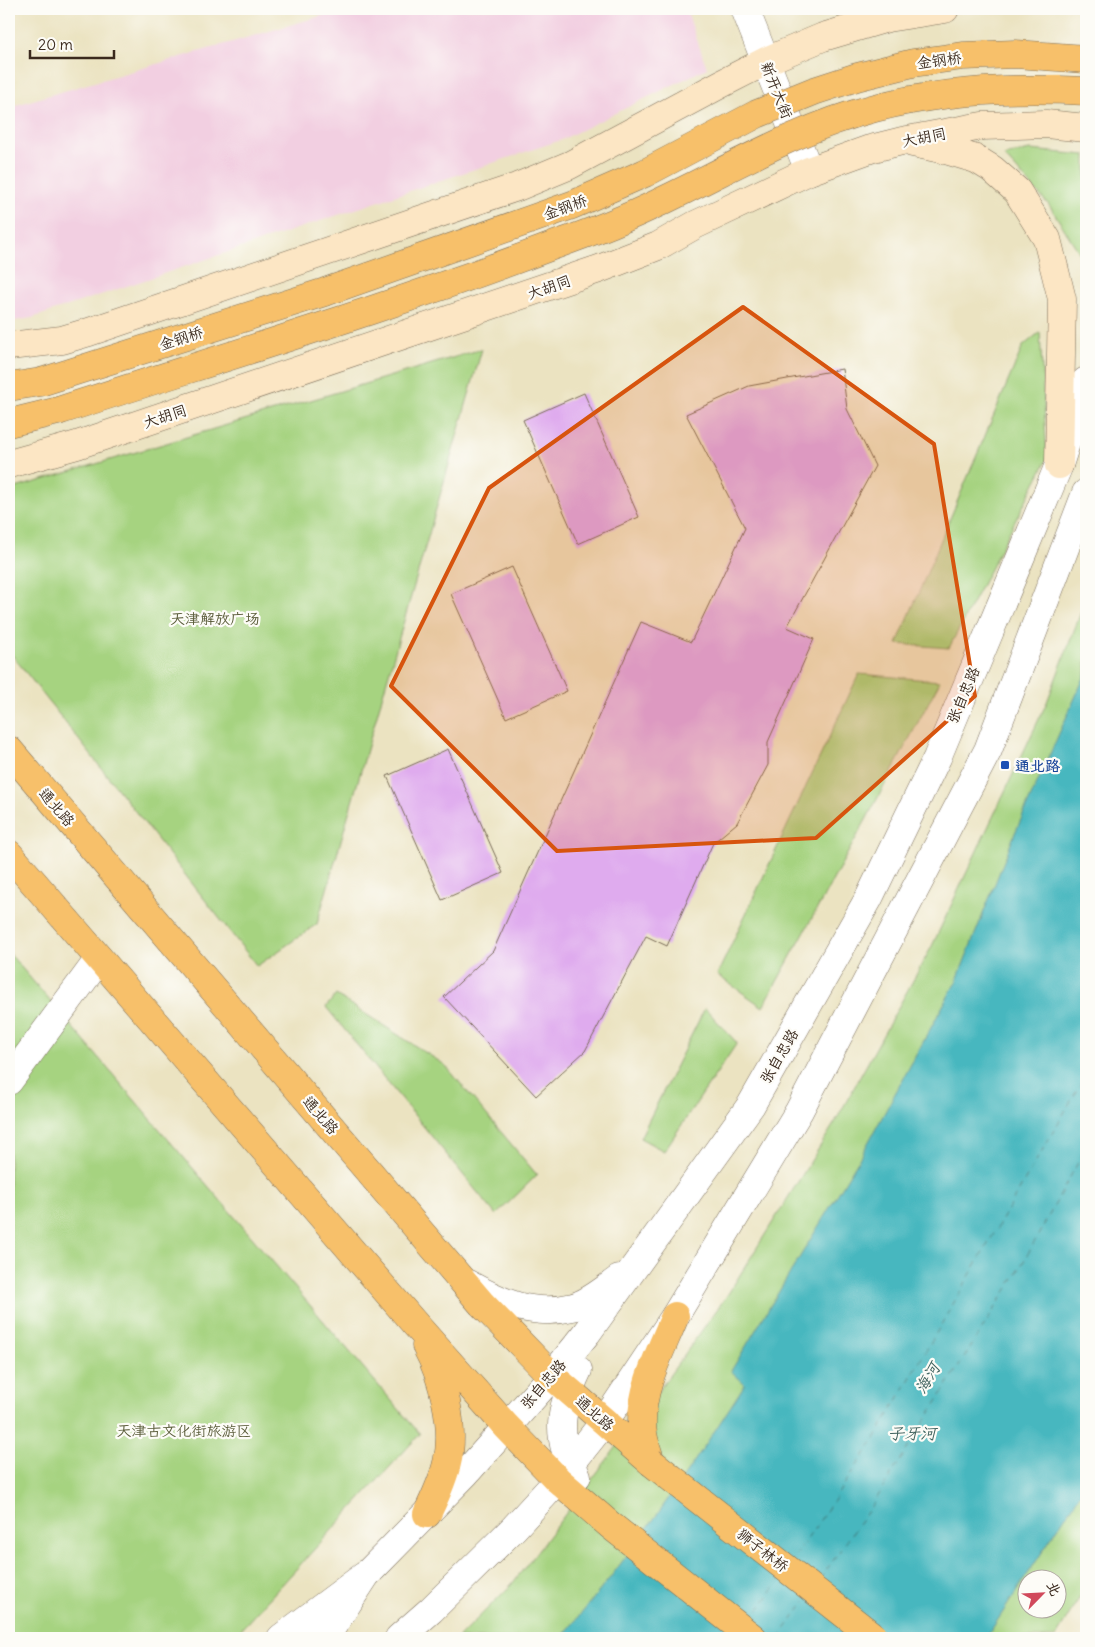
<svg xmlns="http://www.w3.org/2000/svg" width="1095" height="1647" viewBox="0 0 1095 1647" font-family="Delius,'LXGW WenKai TC',sans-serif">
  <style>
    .built { fill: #f2cfe1 }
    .green { fill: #a6d380; stroke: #707e4f; fill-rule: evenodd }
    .water { fill: #47b7bf; stroke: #41706e }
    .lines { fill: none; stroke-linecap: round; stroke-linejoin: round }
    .ferry { stroke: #40625e; stroke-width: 1; stroke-dasharray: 6 5; stroke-linecap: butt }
    .building { fill: #dfabee }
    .minor-casing { stroke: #796b57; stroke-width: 29 }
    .tertiary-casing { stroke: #796b57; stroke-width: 29 }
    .secondary-casing { stroke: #796b57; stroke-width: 29 }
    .primary-casing { stroke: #796b57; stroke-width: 29 }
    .minor { stroke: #fff; stroke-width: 28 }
    .tertiary { stroke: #fff; stroke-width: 28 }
    .secondary { stroke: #fce6c4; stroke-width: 28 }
    .primary { stroke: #f7c06b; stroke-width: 28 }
    .primary-bridge-casing { stroke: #796b57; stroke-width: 29; stroke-linecap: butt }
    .primary-bridge { stroke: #f7c06b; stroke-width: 28 }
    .marked { fill: #d7540e; fill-opacity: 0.2; stroke: #d7540e; stroke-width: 4; stroke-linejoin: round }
    .transit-dot { fill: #1a4fb4; stroke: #fdfcf7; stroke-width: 2 }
    .labels { text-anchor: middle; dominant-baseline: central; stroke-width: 4.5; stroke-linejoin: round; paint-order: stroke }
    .street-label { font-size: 15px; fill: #3b2a1e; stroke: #fdfcf7 }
    .park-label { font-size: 15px; fill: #5b5d3b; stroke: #fdfcf7 }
    .transit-label { font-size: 15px; font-weight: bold; fill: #164399; stroke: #fdfcf7; text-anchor: start }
    .water-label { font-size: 16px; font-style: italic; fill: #40625e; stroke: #fdfcf7 }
  </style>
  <rect width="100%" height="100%" fill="#fdfcf7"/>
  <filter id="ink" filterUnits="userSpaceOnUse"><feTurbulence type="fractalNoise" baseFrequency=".02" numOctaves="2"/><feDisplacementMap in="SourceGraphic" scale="10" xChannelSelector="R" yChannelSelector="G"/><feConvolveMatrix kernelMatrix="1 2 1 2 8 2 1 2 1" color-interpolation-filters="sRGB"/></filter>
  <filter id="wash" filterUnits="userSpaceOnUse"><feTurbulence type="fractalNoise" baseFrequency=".0096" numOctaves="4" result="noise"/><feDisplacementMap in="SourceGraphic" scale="20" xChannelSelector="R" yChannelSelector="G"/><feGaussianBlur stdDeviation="1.12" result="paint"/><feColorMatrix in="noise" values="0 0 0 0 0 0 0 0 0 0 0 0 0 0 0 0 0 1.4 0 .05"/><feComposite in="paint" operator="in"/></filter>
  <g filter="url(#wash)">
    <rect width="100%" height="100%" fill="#ebe3c1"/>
    <path class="built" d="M345 9H686L707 68 561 140 32 318 9 322V107Z"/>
    <path class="green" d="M1030 150 1086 155V263L1049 205 1004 156Z
      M1040 332 1047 460 949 648 897 644 1023 346Z
      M482 349 317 924 257 966 9 651V490Z
      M1086 599V1587L1055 1638H458L512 1584 641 1415 728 1294 834 1124 932 946 1047 702ZM1028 1580H1058V1610H1028Z
      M859 674 940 681 867 818 763 1007 717 975Z
      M9 953 420 1434 233 1638H9Z
      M336 995 445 1065 537 1175 496 1215 326 1007Z
      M705 1008 737 1043 664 1151 640 1138Z"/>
    <path class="water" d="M1086 673V1485L986 1638H561C629 1558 689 1472 745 1384L731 1371 862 1154 957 980 1015 833Z"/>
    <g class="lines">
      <path class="ferry" d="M795 1557 873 1442 1086 1075
        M820 1579 873 1504 1019 1270 1086 1148
        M752 1619 780 1579
        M779 1638 805 1601"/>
    </g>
    <g id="blocks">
      <path class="building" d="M842 369 847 409 875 466 787 627 814 639 768 742V765L737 823 713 843 667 946 646 936 585 1051 536 1096 444 997 493 951 641 622 691 642 745 528 686 414 749 386Z
        M584 393 639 517 578 544 523 420Z
        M512 567 567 691 506 718 451 594Z
        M448 749 503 873 442 900 387 776Z"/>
    </g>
  </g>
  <g filter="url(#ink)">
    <use href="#blocks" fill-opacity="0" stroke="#796b57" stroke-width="1"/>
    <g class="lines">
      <defs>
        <path id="minor" d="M745 9 809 171
          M9 1081 99 959
          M281 1638 364 1576"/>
        <path id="tertiary" d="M466 1283C500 1302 532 1317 573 1307 589 1303 605 1289 619 1279
          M577 1476C554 1438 560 1408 578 1370
          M323 1638 330 1630 366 1575 465 1474 552 1376 587 1333 751 1105 869 898 937 758 1059 465 1086 381
          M399 1638 431 1610 514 1528 558 1480 605 1421 675 1316 799 1111 988 750 1086 493"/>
        <path id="secondary" d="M913 143 946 150 976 159 992 169 1017 191 1047 239 1062 299 1059 465
          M9 346 62 340 89 332 517 187 570 165 721 84 766 61 823 37 887 18 945 9
          M9 464 77 445 599 269 658 246 695 225 809 171 870 149 902 141 982 126 1046 124 1086 128"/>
        <path id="primary" d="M9 387 41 382
          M9 423 58 411
          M9 750 482 1304 552 1376 651 1462
          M9 854 415 1324 506 1426 558 1480 610 1525 753 1638
          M426 1346C443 1377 456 1428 447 1463 443 1481 435 1497 427 1514
          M651 1462C647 1450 642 1437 642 1424 641 1386 661 1351 675 1316"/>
      </defs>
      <use href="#minor" class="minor-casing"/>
      <use href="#tertiary" class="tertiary-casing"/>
      <use href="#secondary" class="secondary-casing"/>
      <use href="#primary" class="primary-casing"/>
      <use href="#minor" class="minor"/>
      <use href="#tertiary" class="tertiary"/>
      <use href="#secondary" class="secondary"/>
      <use href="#primary" class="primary"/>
      <defs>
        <path id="primary-bridge" d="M41 382 325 292 572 205 645 173 757 114 814 91 857 77 913 63 963 56 1015 54 1086 59
          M58 411C224 357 392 307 555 245 589 233 623 220 656 204 728 170 797 128 875 108 944 90 1015 87 1086 91
          M651 1462 875 1638"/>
      </defs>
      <use href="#primary-bridge" class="primary-bridge-casing"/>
      <use href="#primary-bridge" class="primary-bridge"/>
    </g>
  </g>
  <path class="marked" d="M743 307 934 444 975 696 816 838 557 851 391 686 489 488Z"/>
  <rect class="transit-dot" x="1000" y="760" width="10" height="10" rx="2.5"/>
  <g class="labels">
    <g class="street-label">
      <text transform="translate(939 60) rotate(-8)">金钢桥</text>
      <text transform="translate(777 90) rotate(68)">新开大街</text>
      <text transform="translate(924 137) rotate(-11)">大胡同</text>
      <text transform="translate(565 207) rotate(-20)">金钢桥</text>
      <text transform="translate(549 287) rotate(-19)">大胡同</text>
      <text transform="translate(181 338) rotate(-18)">金钢桥</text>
      <text transform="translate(165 416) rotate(-18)">大胡同</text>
      <text transform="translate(963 695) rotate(-67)">张自忠路</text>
      <text transform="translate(57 807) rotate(49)">通北路</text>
      <text transform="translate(779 1056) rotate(-60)">张自忠路</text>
      <text transform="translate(321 1115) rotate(49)">通北路</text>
      <text transform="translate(543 1384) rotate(-49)">张自忠路</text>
      <text transform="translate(595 1413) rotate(41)">通北路</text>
      <text transform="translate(763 1550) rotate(38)">狮子林桥</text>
    </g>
    <g class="park-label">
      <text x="215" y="618">天津解放广场</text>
      <text x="184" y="1430">天津古文化街旅游区</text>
    </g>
    <g class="transit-label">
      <text x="1015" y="765">通北路</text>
    </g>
    <g class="water-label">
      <text transform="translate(927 1378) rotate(-59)">海河</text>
      <text x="912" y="1433">子牙河</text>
    </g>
  </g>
  <rect width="1095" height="1647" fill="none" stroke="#fdfcf7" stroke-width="30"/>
  <g transform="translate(1042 1594) rotate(66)"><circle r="24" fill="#fdfcf7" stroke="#afa8a0"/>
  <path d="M0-4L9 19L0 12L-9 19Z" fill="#d1495b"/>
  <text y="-8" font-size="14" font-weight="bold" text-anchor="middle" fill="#3b2a1e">北</text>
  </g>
  <path d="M30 50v8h84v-8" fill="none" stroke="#3b2a1e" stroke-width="2.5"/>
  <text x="38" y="50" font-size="15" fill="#3b2a1e" stroke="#fdfcf7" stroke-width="4" paint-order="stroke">20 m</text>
</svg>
